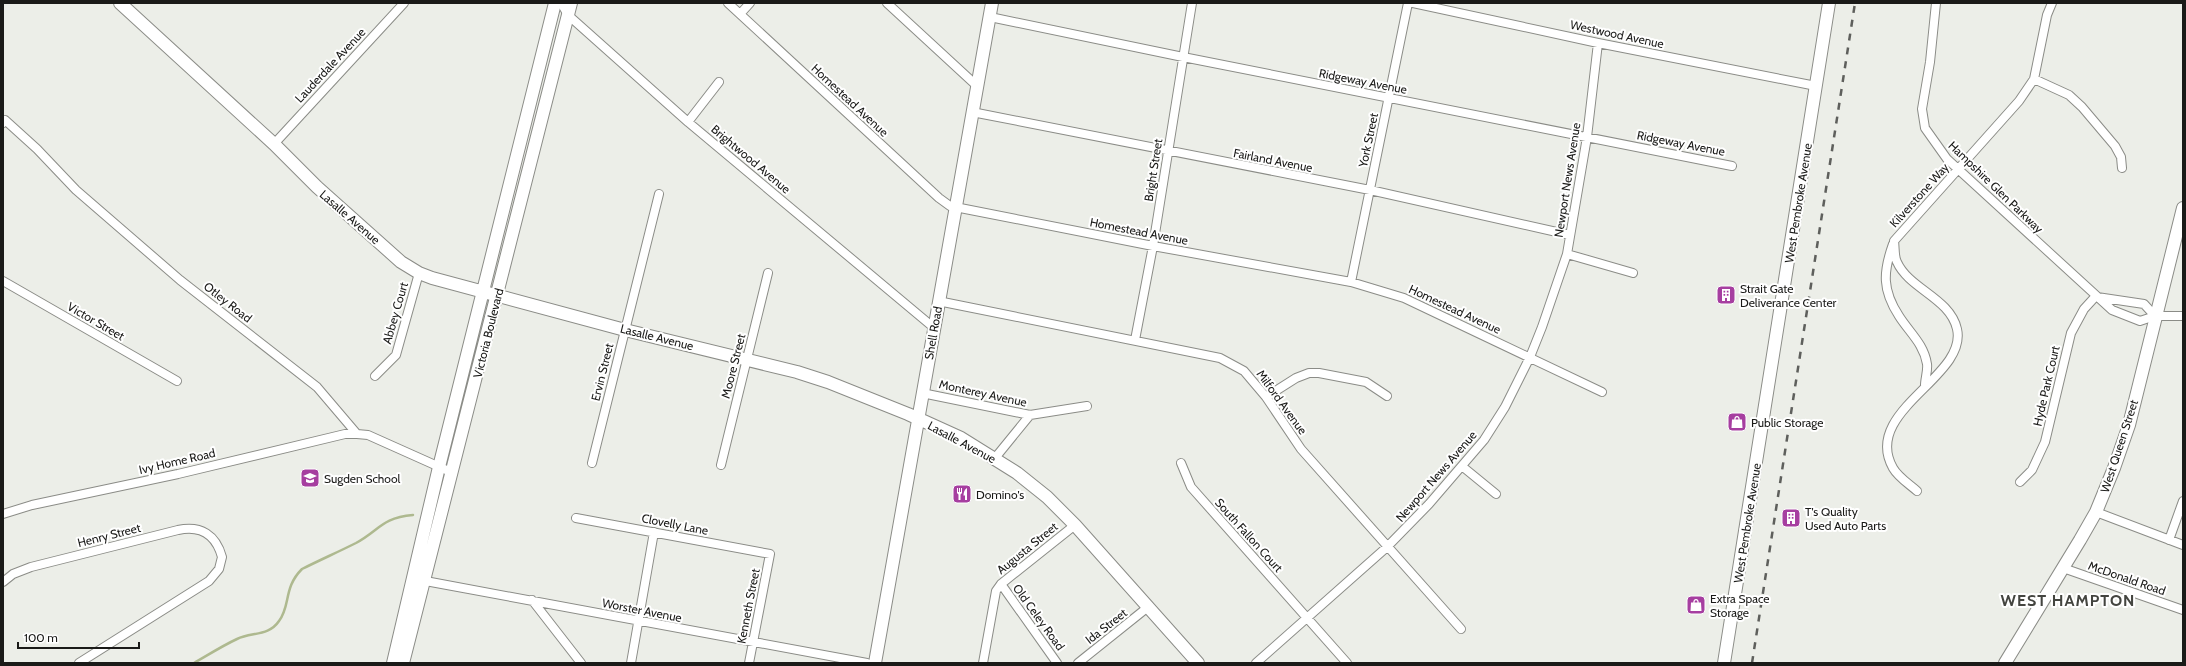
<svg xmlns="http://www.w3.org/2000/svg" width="2186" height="666" viewBox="0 0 2186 666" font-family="Cabin,sans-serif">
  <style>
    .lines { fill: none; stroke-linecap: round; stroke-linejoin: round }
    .stream { stroke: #aeb98f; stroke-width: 2.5 }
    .street-casing { stroke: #8b8c87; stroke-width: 10 }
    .secondary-casing { stroke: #8b8c87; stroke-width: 14 }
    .street { stroke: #fff; stroke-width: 8 }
    .secondary { stroke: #fff; stroke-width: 12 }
    .rail { stroke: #5e5f5c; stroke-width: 2.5; stroke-dasharray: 7 7; stroke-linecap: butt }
    .labels { text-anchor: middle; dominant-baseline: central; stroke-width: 4; stroke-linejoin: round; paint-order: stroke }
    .street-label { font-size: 12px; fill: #1a1a18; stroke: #fff }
    .poi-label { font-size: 12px; fill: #1a1a18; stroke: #fff; text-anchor: start }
    .district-label { font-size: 16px; font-weight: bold; letter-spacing: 1px; fill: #444540; stroke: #fff }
  </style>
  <rect width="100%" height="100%" fill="#eceee8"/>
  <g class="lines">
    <path class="stream" d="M194 663C208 655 222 646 237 639 252 632 269 636 279 621 291 605 283 588 302 569 320 560 338 552 356 543 380 530 381 518 413 515"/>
    <defs>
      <path id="street" d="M561 3 568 15 688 122 933 327
        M728 3 939 198 950 206 1153 246 1351 282 1404 298 1602 392
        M887 3 977 86
        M1413 3 1598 43 1816 86
        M1936 3 1930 62 1922 109 1925 128 1947 159 2112 310 2140 321 2155 316H2183
        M740 14 750 3
        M990 17 1183 57 1732 166
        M2034 79 2069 95 2082 107 2115 146 2121 157 2122 168
        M972 112 1370 190 1570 235
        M688 122 719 82
        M3 123 5 120 37 149 76 190 180 280 317 387 357 434 368 435 453 473
        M274 144 404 3
        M1893 244C1883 272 1882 290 1899 316 1909 332 1924 344 1927 364 1928 370 1925 379 1925 385
        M1567 254 1633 273
        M3 281 177 381
        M1351 282 1408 3
        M2097 297 2144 304 2155 316
        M938 301 1220 358 1244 371 1266 397 1301 449 1461 629
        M1135 340 1153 246 1192 3
        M375 376 396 355 419 273
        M922 393 1030 415 1087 406
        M1266 397 1296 378 1309 373H1319L1366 382 1387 396
        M995 458 1030 415
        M592 463 659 194
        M1181 463 1191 487 1347 663
        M721 465 768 273
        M1463 467 1496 494
        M2020 482 2032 470 2045 442 2071 333 2084 309 2095 297
        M1917 491C1909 484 1898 477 1893 468 1861 411 1968 377 1957 329 1950 298 1909 289 1897 262 1894 257 1895 247 1894 241L2019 101 2034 79 2047 15 2052 3
        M2096 512 2183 545
        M3 514 32 505 178 474 345 434H357
        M576 518 770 554 749 663
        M2169 540 2183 501
        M2063 568 2183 610
        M420 580 867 663
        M3 582 13 574 31 567 178 530C201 525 216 535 222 557L219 569 209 581 79 663
        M1001 584 1057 663
        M532 600 581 663
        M631 663 654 532
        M983 663 996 591 1001 584 1075 525
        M1078 663 1148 607
        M1256 663 1387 547 1429 504 1484 440 1505 407 1530 357 1542 327 1567 254 1587 137 1598 43"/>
      <path id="secondary" d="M120 3 274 144 317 187 401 262 419 273 432 278 625 330 797 372 828 382 908 414 961 438 1017 473 1047 497 1075 525 1198 663
        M393 663 439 467 555 3
        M403 663 571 3
        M875 663 992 3
        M1724 663 1829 3
        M2005 663 2080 540 2096 512 2114 468 2129 425 2183 208"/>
    </defs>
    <use href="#street" class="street-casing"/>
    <use href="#secondary" class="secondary-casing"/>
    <use href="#street" class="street"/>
    <use href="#secondary" class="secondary"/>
    <path class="rail" d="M1752 663 1855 3"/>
  </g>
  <defs>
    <symbol id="building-square" viewBox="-11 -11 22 22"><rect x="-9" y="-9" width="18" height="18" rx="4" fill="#a63ea0" stroke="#fff"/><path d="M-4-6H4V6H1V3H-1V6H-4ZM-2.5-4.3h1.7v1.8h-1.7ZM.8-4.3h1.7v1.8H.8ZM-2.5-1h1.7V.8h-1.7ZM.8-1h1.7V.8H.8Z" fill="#fff"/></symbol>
    <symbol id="shop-square" viewBox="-11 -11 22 22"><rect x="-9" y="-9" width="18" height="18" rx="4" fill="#a63ea0" stroke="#fff"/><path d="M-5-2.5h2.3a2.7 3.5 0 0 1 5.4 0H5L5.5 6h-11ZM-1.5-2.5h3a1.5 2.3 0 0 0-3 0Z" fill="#fff"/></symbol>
    <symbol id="school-square" viewBox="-11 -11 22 22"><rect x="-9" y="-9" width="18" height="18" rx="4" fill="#a63ea0" stroke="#fff"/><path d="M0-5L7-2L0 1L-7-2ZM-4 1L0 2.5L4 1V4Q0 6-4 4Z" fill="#fff"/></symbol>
    <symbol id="restaurant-square" viewBox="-11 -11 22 22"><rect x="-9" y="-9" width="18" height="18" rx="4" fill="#a63ea0" stroke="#fff"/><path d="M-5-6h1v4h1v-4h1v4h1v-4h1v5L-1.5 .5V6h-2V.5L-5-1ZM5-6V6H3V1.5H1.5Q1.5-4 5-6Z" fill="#fff"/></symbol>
  </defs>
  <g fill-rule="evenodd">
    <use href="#building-square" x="1715" y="284" width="22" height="22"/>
    <use href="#shop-square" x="1726" y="411" width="22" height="22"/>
    <use href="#school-square" x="299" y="467" width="22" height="22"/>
    <use href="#restaurant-square" x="951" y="483" width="22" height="22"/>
    <use href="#building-square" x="1780" y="507" width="22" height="22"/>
    <use href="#shop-square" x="1685" y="594" width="22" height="22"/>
  </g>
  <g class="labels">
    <g class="street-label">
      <text transform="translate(1617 34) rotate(12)">Westwood Avenue</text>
      <text transform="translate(330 65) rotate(-47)">Lauderdale Avenue</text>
      <text transform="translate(1363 81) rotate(11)">Ridgeway Avenue</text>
      <text transform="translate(850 100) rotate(43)">Homestead Avenue</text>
      <text transform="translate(1368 140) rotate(-78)">York Street</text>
      <text transform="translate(1681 143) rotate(11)">Ridgeway Avenue</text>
      <text transform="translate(751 159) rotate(40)">Brightwood Avenue</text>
      <text transform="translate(1273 160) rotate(11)">Fairland Avenue</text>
      <text transform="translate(1153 170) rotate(-81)">Bright Street</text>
      <text transform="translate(1567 180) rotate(-81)">Newport News Avenue</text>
      <text transform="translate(1996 187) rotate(44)">Hampshire Glen Parkway</text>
      <text transform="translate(1919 195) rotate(-48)">Kilverstone Way</text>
      <text transform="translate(1798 203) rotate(-81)">West Pembroke Avenue</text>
      <text transform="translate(350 217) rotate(41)">Lasalle Avenue</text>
      <text transform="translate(1139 231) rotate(11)">Homestead Avenue</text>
      <text transform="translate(228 302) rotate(38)">Otley Road</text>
      <text transform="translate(1455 309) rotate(25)">Homestead Avenue</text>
      <text transform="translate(395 313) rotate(-74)">Abbey Court</text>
      <text transform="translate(96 321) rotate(30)">Victor Street</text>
      <text transform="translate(488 333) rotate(-76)">Victoria Boulevard</text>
      <text transform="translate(933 333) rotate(-80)">Shell Road</text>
      <text transform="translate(657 337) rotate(14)">Lasalle Avenue</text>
      <text transform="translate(733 366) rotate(-76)">Moore Street</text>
      <text transform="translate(602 372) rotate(-76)">Ervin Street</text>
      <text transform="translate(2046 386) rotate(-77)">Hyde Park Court</text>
      <text transform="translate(983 393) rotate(12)">Monterey Avenue</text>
      <text transform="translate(1282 402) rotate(54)">Milford Avenue</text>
      <text transform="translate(962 442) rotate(28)">Lasalle Avenue</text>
      <text transform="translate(2119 446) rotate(-72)">West Queen Street</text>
      <text transform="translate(177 461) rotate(-13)">Ivy Home Road</text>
      <text transform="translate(1436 476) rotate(-49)">Newport News Avenue</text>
      <text transform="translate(1747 523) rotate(-81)">West Pembroke Avenue</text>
      <text transform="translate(675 524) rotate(11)">Clovelly Lane</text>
      <text transform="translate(109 535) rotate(-14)">Henry Street</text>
      <text transform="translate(1249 535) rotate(48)">South Fallon Court</text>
      <text transform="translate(1027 548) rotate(-39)">Augusta Street</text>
      <text transform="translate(2127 578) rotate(19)">McDonald Road</text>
      <text transform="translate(748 606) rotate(-79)">Kenneth Street</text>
      <text transform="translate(642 610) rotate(11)">Worster Avenue</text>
      <text transform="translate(1039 617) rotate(54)">Old Celey Road</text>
      <text transform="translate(1106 626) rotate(-38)">Ida Street</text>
    </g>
    <g class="poi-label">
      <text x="1740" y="288">Strait Gate<tspan x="1740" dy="14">Deliverance Center</tspan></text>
      <text x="1751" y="422">Public Storage</text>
      <text x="324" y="478">Sugden School</text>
      <text x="976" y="494">Domino's</text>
      <text x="1805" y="511">T's Quality<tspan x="1805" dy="14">Used Auto Parts</tspan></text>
      <text x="1710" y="598">Extra Space<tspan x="1710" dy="14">Storage</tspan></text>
    </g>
    <g class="district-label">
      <text x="2068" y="600">WEST HAMPTON</text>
    </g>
  </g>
  <rect width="2186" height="666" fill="none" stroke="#1a1a18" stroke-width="8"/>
  <path d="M18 642v6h121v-6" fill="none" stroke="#1a1a18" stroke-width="2"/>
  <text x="24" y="642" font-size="12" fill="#1a1a18" stroke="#ffffff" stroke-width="3" paint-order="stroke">100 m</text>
</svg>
